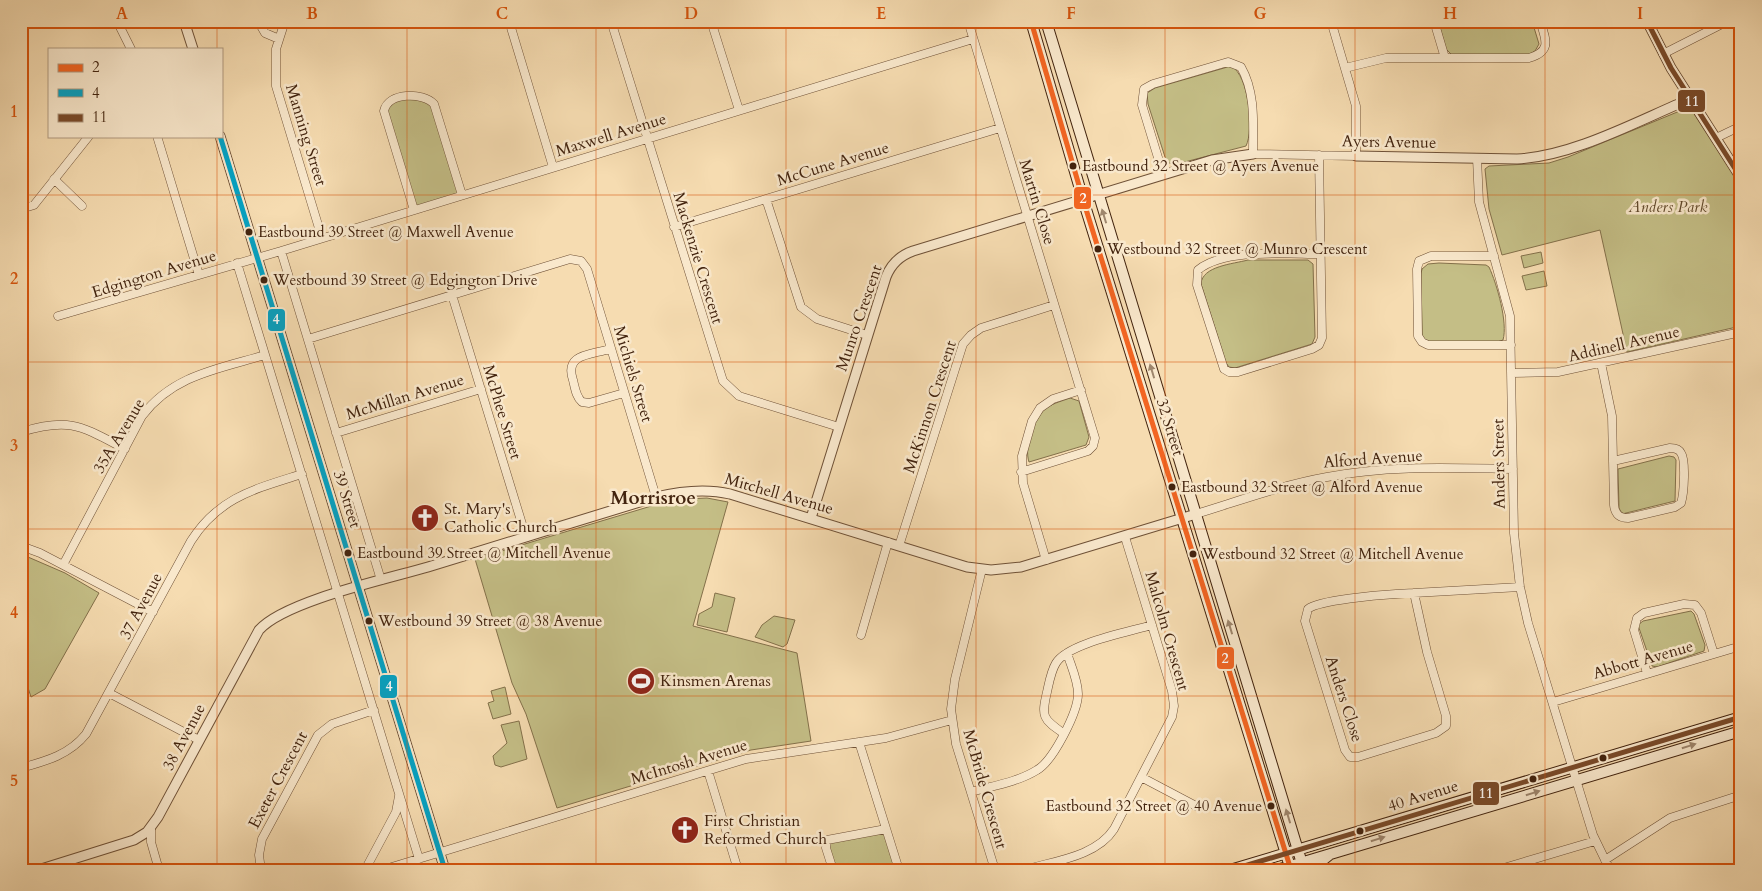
<svg xmlns="http://www.w3.org/2000/svg" width="1762" height="891" viewBox="0 0 1762 891" font-family="Cardo,serif">
  <style>
    .green { fill: #c4be86; stroke: #83704a }
    .lines { fill: none; stroke-linecap: round; stroke-linejoin: round }
    .minor-casing { stroke: #6f5137; stroke-width: 9 }
    .tertiary-casing { stroke: #6f5137; stroke-width: 11 }
    .secondary-casing { stroke: #42230e; stroke-width: 12 }
    .minor { stroke: #f9e8cc; stroke-width: 8 }
    .tertiary { stroke: #f9e8cc; stroke-width: 9 }
    .secondary { stroke: #f9e8cc; stroke-width: 10 }
    .bus-1-casing { stroke: #f9e8cc; stroke-width: 9 }
    .bus-2-casing { stroke: #f9e8cc; stroke-width: 9 }
    .bus-3-casing { stroke: #f9e8cc; stroke-width: 9 }
    .bus-1 { stroke: #f26522; stroke-width: 5 }
    .bus-2 { stroke: #03a2c4; stroke-width: 5 }
    .bus-3 { stroke: #7a4b2a; stroke-width: 5 }
    .oneway { fill: #9e866d }
    .grid { fill: none; stroke: #d7540c; stroke-width: 1; stroke-opacity: 0.55 }
    .bus-dot { fill: #42230e; stroke: #f9e8cc; stroke-width: 2 }
    .labels { text-anchor: middle; dominant-baseline: central; stroke-width: 5; stroke-linejoin: round; paint-order: stroke }
    .bus-label { font-size: 15px; fill: #42230e; stroke: #f9e8cc; text-anchor: start }
    .street-label { font-size: 16px; fill: #42230e; stroke: #f9e8cc }
    .park-label { font-size: 16px; font-style: italic; fill: #624a2c; stroke: #f9e8cc }
    .poi-label { font-size: 16px; fill: #42230e; stroke: #f9e8cc; text-anchor: start }
    .quarter-label { font-size: 19px; font-weight: bold; fill: #42230e; stroke: #f9e8cc }
    .line-badge { stroke: #f9e8cc; stroke-width: 2 }
    .badge-label { font-size: 14px; text-anchor: middle; font-weight: bold; fill: #fff }
    .neatline { fill: none; stroke: #d7540c; stroke-width: 2 }
    .grid-label { font-size: 16px; text-anchor: middle; font-weight: bold; fill: #d7540c }
  </style>
  <rect width="100%" height="100%" fill="#f6dcb1"/>
  <filter id="stains"><feTurbulence type="fractalNoise" baseFrequency=".004" numOctaves="4"/><feColorMatrix values="0 0 0 0 .2 0 0 0 0 .09 0 0 0 0 .02 0 0 0 .5 -.17"/></filter>
  <radialGradient id="worn" r=".72"><stop offset=".6" stop-color="#630" stop-opacity="0"/><stop offset="1" stop-color="#630" stop-opacity=".3"/></radialGradient>
  <path class="green" d="M1438 21H1532L1539 44 1535 51 1528 55 1453 56 1446 49Z
    M1231 66C1249 75 1254 130 1246 146L1177 164 1169 163 1165 157 1148 104 1147 93 1155 88Z
    M390 99 429 100 462 195 414 210 385 106Z
    M1687 108 1691 109 1741 186V326L1627 352 1600 230 1502 255 1489 209 1485 169 1489 166 1549 163 1568 157Z
    M1541 252 1543 263 1524 268 1521 256Z
    M1248 260H1308L1313 264 1315 337 1312 344 1235 368 1229 367 1226 363 1201 284C1202 266 1233 264 1248 260Z
    M1439 263 1486 265 1489 267C1497 284 1508 323 1503 340L1497 342 1431 343 1425 341 1422 335 1421 274 1422 269 1428 264Z
    M1544 271 1547 286 1526 290 1522 276Z
    M1070 398 1079 401 1089 437 1086 445 1029 462C1024 447 1033 422 1044 410 1050 404 1062 401 1070 398Z
    M1669 456 1674 457 1676 460 1675 501 1622 514 1619 508 1618 469Z
    M707 498 728 502 693 626 797 653 811 741 751 750 557 808 526 714 512 683 475 559 658 504 685 499Z
    M21 554 65 573 99 593 45 689 31 697 21 666Z
    M715 593 735 598 727 632 697 625 699 614 712 607Z
    M1691 611 1694 614 1705 645 1704 651 1657 667 1652 666 1638 625 1643 621Z
    M774 616 795 620 787 644 783 647 755 637 762 625Z
    M505 687 511 714 493 719 488 703 494 701 491 691Z
    M519 721 527 759 501 767 495 765 493 756 507 743 501 725Z
    M886 829 899 870H833L827 840Z"/>
  <g class="lines">
    <defs>
      <path id="minor" d="M117 21 131 49
        M258 21 265 33 279 39
        M285 21 276 49V86L322 238
        M509 21 553 167
        M611 21 723 381 739 396 839 427
        M711 21 739 110
        M968 21 1095 438 1093 446 1088 451 1021 472
        M1434 21 1445 58
        M21 35 23 21
        M1663 54 1728 21
        M1345 68 1386 58H1529C1552 51 1546 40 1540 21
        M157 136 199 275
        M1716 138 1741 126
        M1319 155 1322 338 1319 345 1312 349 1238 372H1229L1224 369 1197 285 1198 270C1224 248 1288 254 1320 254
        M1477 158 1479 202 1510 316 1514 533 1520 587 1528 623 1593 835 1610 870
        M1163 174 1142 105 1144 89 1153 84 1228 62 1241 67C1256 93 1253 125 1253 154L1356 156V106L1331 21
        M54 179 82 206
        M766 199 801 307 817 319 867 335
        M21 209 34 205 89 136
        M414 210 384 111C388 92 423 92 434 104L462 195
        M674 227 1000 128
        M281 251 381 580
        M1494 256H1431L1419 261 1417 269 1418 336 1422 342 1428 345H1511
        M237 263 419 859
        M452 295 526 537
        M58 316 281 251 973 39
        M308 339 570 259 581 261 587 269 656 497
        M610 349C590 355 564 354 573 380 575 388 576 397 582 402L589 403 624 393
        M1601 363 1612 416 1614 505C1615 514 1619 518 1628 518L1675 507 1681 503C1684 494 1686 460 1681 453 1679 449 1674 448 1670 448L1613 461
        M1512 373 1558 372 1741 332
        M21 432C70 417 81 426 125 449
        M336 433 481 389
        M1196 514C1239 501 1282 485 1327 477 1387 465 1452 468 1513 469
        M21 546 40 553 153 612
        M899 546 963 344 971 335 981 328 1054 305
        M1046 560 1023 483 1022 456 1032 421 1040 408 1053 399 1081 390
        M63 565 142 416C173 375 218 369 265 355
        M982 569 955 679 951 709 956 744 995 870
        M1414 593 1427 652 1446 716V726L1436 733 1358 757H1350L1345 750 1305 621 1308 609C1319 600 1379 595 1396 594L1520 587
        M861 635 888 542
        M1647 673 1634 630 1637 618 1644 613 1684 604 1695 605 1701 613 1714 654
        M109 693 199 740
        M1553 702 1741 646
        M1063 733C1043 719 1041 717 1047 692 1049 683 1051 671 1056 663 1068 643 1129 632 1152 625
        M859 742 899 870
        M21 768C46 761 69 755 86 734L191 541C219 497 255 489 302 474
        M708 771 738 870
        M1141 777 1196 806
        M971 792C992 786 1018 782 1037 770 1053 761 1078 712 1078 694 1078 680 1071 666 1067 653
        M151 829V842L159 870
        M1605 860 1670 818 1741 795
        M261 870 259 855 262 839 318 735 332 724 374 710
        M365 870 396 812 399 796
        M382 870 746 759 886 738 952 720
        M833 870 826 848 827 840 886 829
        M1024 870C1053 861 1096 857 1114 829L1172 717 1174 706 1172 691 1125 537
        M1497 870 1595 841"/>
      <path id="tertiary" d="M184 21 193 49
        M1647 21 1671 68 1741 178
        M220 136 445 870
        M1356 156 1517 159C1574 156 1637 121 1690 99
        M811 518 886 277C891 264 899 256 913 251L1212 160 1253 154
        M38 870 134 840 147 832 158 817 259 630C285 601 387 579 428 567 504 544 580 520 656 497 681 491 705 488 730 494L967 567 991 570 1021 567 1196 514"/>
      <path id="secondary" d="M1031 21 1085 206 1291 870
        M1046 21 1304 870
        M1230 870 1741 717
        M1277 870 1741 731
        M1317 870 1319 863 1329 855"/>
    </defs>
    <use href="#minor" class="minor-casing"/>
    <use href="#tertiary" class="tertiary-casing"/>
    <use href="#secondary" class="secondary-casing"/>
    <use href="#minor" class="minor"/>
    <use href="#tertiary" class="tertiary"/>
    <use href="#secondary" class="secondary"/>
    <defs>
      <path id="bus-1" d="M1031 21 1085 206 1291 870"/>
      <path id="bus-2" d="M220 136 445 870"/>
      <path id="bus-3" d="M1647 21 1671 68 1741 178
        M1231 870 1741 717"/>
    </defs>
    <use href="#bus-1" class="bus-1-casing"/>
    <use href="#bus-2" class="bus-2-casing"/>
    <use href="#bus-3" class="bus-3-casing"/>
    <use href="#bus-1" class="bus-1"/>
    <use href="#bus-2" class="bus-2"/>
    <use href="#bus-3" class="bus-3"/>
  </g>
  <defs><path id="oneway-solid" d="M-6-.8H1V-3.2L6.5 0L1 3.2V.8H-6Z" transform="scale(1.25)"/></defs>
  <g class="oneway">
    <use href="#oneway-solid" transform="translate(1104 216) rotate(-107)"/>
    <use href="#oneway-solid" transform="translate(1152 371) rotate(-107)"/>
    <use href="#oneway-solid" transform="translate(1230 627) rotate(-107)"/>
    <use href="#oneway-solid" transform="translate(1689 746) rotate(-17)"/>
    <use href="#oneway-solid" transform="translate(1533 793) rotate(-17)"/>
    <use href="#oneway-solid" transform="translate(1288 816) rotate(-107)"/>
    <use href="#oneway-solid" transform="translate(1378 839) rotate(-17)"/>
  </g>
  <path class="grid" d="M217 21V49M407 21V870M596 21V870M786 21V870M976 21V870M1165 21V870M1355 21V870M1545 21V870M217 136V870M21 195H1741M21 362H1741M21 529H1741M21 696H1741"/>
  <defs>
    <symbol id="church-disc" viewBox="-11 -11 22 22"><circle r="9.5" fill="#8f2418" stroke="#f9e8cc"/><path d="M-1.2-6h2.4v3.5h3.3v2.4h-3.3V6h-2.4V-.1h-3.3v-2.4h3.3Z" fill="#fff"/></symbol>
    <symbol id="stadium-disc" viewBox="-11 -11 22 22"><circle r="9.5" fill="#8f2418" stroke="#f9e8cc"/><path d="M0-5a6.5 5 0 1 0 0 10a6.5 5 0 1 0 0-10ZM-3.5-1.8h7v3.6h-7Z" fill="#fff"/></symbol>
  </defs>
  <g fill-rule="evenodd">
    <use href="#church-disc" x="409" y="502" width="32" height="32"/>
    <use href="#stadium-disc" x="625" y="665" width="32" height="32"/>
    <use href="#church-disc" x="669" y="814" width="32" height="32"/>
  </g>
  <g class="bus-dot">
    <circle cx="1073" cy="166" r="4.5"/>
    <circle cx="249" cy="232" r="4.5"/>
    <circle cx="1098" cy="249" r="4.5"/>
    <circle cx="264" cy="280" r="4.5"/>
    <circle cx="1172" cy="487" r="4.5"/>
    <circle cx="348" cy="553" r="4.5"/>
    <circle cx="1193" cy="554" r="4.5"/>
    <circle cx="369" cy="621" r="4.5"/>
    <circle cx="1603" cy="758" r="4.5"/>
    <circle cx="1533" cy="779" r="4.5"/>
    <circle cx="1271" cy="806" r="4.5"/>
    <circle cx="1360" cy="831" r="4.5"/>
  </g>
  <g class="labels">
    <g class="bus-label">
      <text x="1082" y="166">Eastbound 32 Street @ Ayers Avenue</text>
      <text x="258" y="232">Eastbound 39 Street @ Maxwell Avenue</text>
      <text x="1107" y="249">Westbound 32 Street @ Munro Crescent</text>
      <text x="273" y="280">Westbound 39 Street @ Edgington Drive</text>
      <text x="1181" y="487">Eastbound 32 Street @ Alford Avenue</text>
      <text x="357" y="553">Eastbound 39 Street @ Mitchell Avenue</text>
      <text x="1202" y="554">Westbound 32 Street @ Mitchell Avenue</text>
      <text x="378" y="621">Westbound 39 Street @ 38 Avenue</text>
      <text x="1262" y="806" text-anchor="end">Eastbound 32 Street @ 40 Avenue</text>
    </g>
    <g class="street-label">
      <text transform="translate(306 135) rotate(73)">Manning Street</text>
      <text transform="translate(611 135) rotate(-17)">Maxwell Avenue</text>
      <text transform="translate(1389 142) rotate(1)">Ayers Avenue</text>
      <text transform="translate(833 164) rotate(-17)">McCune Avenue</text>
      <text transform="translate(1037 202) rotate(73)">Martin Close</text>
      <text transform="translate(698 258) rotate(73)">Mackenzie Crescent</text>
      <text transform="translate(154 274) rotate(-17)">Edgington Avenue</text>
      <text transform="translate(859 318) rotate(-71)">Munro Crescent</text>
      <text transform="translate(1624 344) rotate(-13)">Addinell Avenue</text>
      <text transform="translate(633 374) rotate(73)">Michiels Street</text>
      <text transform="translate(405 397) rotate(-17)">McMillan Avenue</text>
      <text transform="translate(930 407) rotate(-72)">McKinnon Crescent</text>
      <text transform="translate(502 412) rotate(73)">McPhee Street</text>
      <text transform="translate(1170 427) rotate(73)">32 Street</text>
      <text transform="translate(119 436) rotate(-59)">35A Avenue</text>
      <text transform="translate(1373 459) rotate(-4)">Alford Avenue</text>
      <text transform="translate(1499 464) rotate(-91)">Anders Street</text>
      <text transform="translate(779 494) rotate(16)">Mitchell Avenue</text>
      <text transform="translate(347 499) rotate(73)">39 Street</text>
      <text transform="translate(141 606) rotate(-62)">37 Avenue</text>
      <text transform="translate(1167 631) rotate(74)">Malcolm Crescent</text>
      <text transform="translate(1643 660) rotate(-16)">Abbott Avenue</text>
      <text transform="translate(1344 699) rotate(72)">Anders Close</text>
      <text transform="translate(184 737) rotate(-62)">38 Avenue</text>
      <text transform="translate(689 762) rotate(-17)">McIntosh Avenue</text>
      <text transform="translate(278 780) rotate(-62)">Exeter Crescent</text>
      <text transform="translate(985 789) rotate(74)">McBride Crescent</text>
      <text transform="translate(1423 796) rotate(-17)">40 Avenue</text>
    </g>
    <g class="park-label">
      <text x="1668" y="207">Anders Park</text>
    </g>
    <g class="poi-label">
      <text x="444" y="509">St. Mary's<tspan x="444" dy="18">Catholic Church</tspan></text>
      <text x="660" y="681">Kinsmen Arenas</text>
      <text x="704" y="821">First Christian<tspan x="704" dy="18">Reformed Church</tspan></text>
    </g>
    <g class="quarter-label">
      <text x="653" y="498">Morrisroe</text>
    </g>
  </g>
  <g class="line-badge">
    <rect x="1677" y="89" width="29" height="24" rx="5" fill="#7a4b2a"/>
    <rect x="1073" y="186" width="19" height="24" rx="5" fill="#f26522"/>
    <rect x="267" y="308" width="19" height="24" rx="5" fill="#03a2c4"/>
    <rect x="1216" y="646" width="19" height="24" rx="5" fill="#f26522"/>
    <rect x="379" y="674" width="19" height="25" rx="5" fill="#03a2c4"/>
    <rect x="1472" y="781" width="28" height="25" rx="5" fill="#7a4b2a"/>
  </g>
  <g class="badge-label">
    <text x="1692" y="106">11</text>
    <text x="1083" y="203">2</text>
    <text x="276" y="324">4</text>
    <text x="1225" y="663">2</text>
    <text x="389" y="691">4</text>
    <text x="1486" y="798">11</text>
  </g>
  <rect width="1762" height="891" fill="none" stroke="#f6dcb1" stroke-width="55"/>
  <rect x="48" y="48" width="175" height="90" fill="#f9e8cc" stroke="#b09980"/>
  <rect x="58" y="64" width="25" height="8" fill="#f26522" stroke="#b09980"/>
  <text x="92" y="72" font-size="15" fill="#42230e">2</text>
  <rect x="58" y="89" width="25" height="8" fill="#03a2c4" stroke="#b09980"/>
  <text x="92" y="98" font-size="15" fill="#42230e">4</text>
  <rect x="58" y="114" width="25" height="8" fill="#7a4b2a" stroke="#b09980"/>
  <text x="92" y="122" font-size="15" fill="#42230e">11</text>
  <rect x="28" y="28" width="1706" height="836" class="neatline"/>
  <g class="grid-label">
    <text x="122" y="19">A</text>
    <text x="312" y="19">B</text>
    <text x="502" y="19">C</text>
    <text x="691" y="19">D</text>
    <text x="881" y="19">E</text>
    <text x="1071" y="19">F</text>
    <text x="1260" y="19">G</text>
    <text x="1450" y="19">H</text>
    <text x="1640" y="19">I</text>
    <text x="14" y="117">1</text>
    <text x="14" y="284">2</text>
    <text x="14" y="451">3</text>
    <text x="14" y="618">4</text>
    <text x="14" y="786">5</text>
  </g>
  <rect width="100%" height="100%" filter="url(#stains)"/>
  <rect width="100%" height="100%" fill="url(#worn)"/>
</svg>
